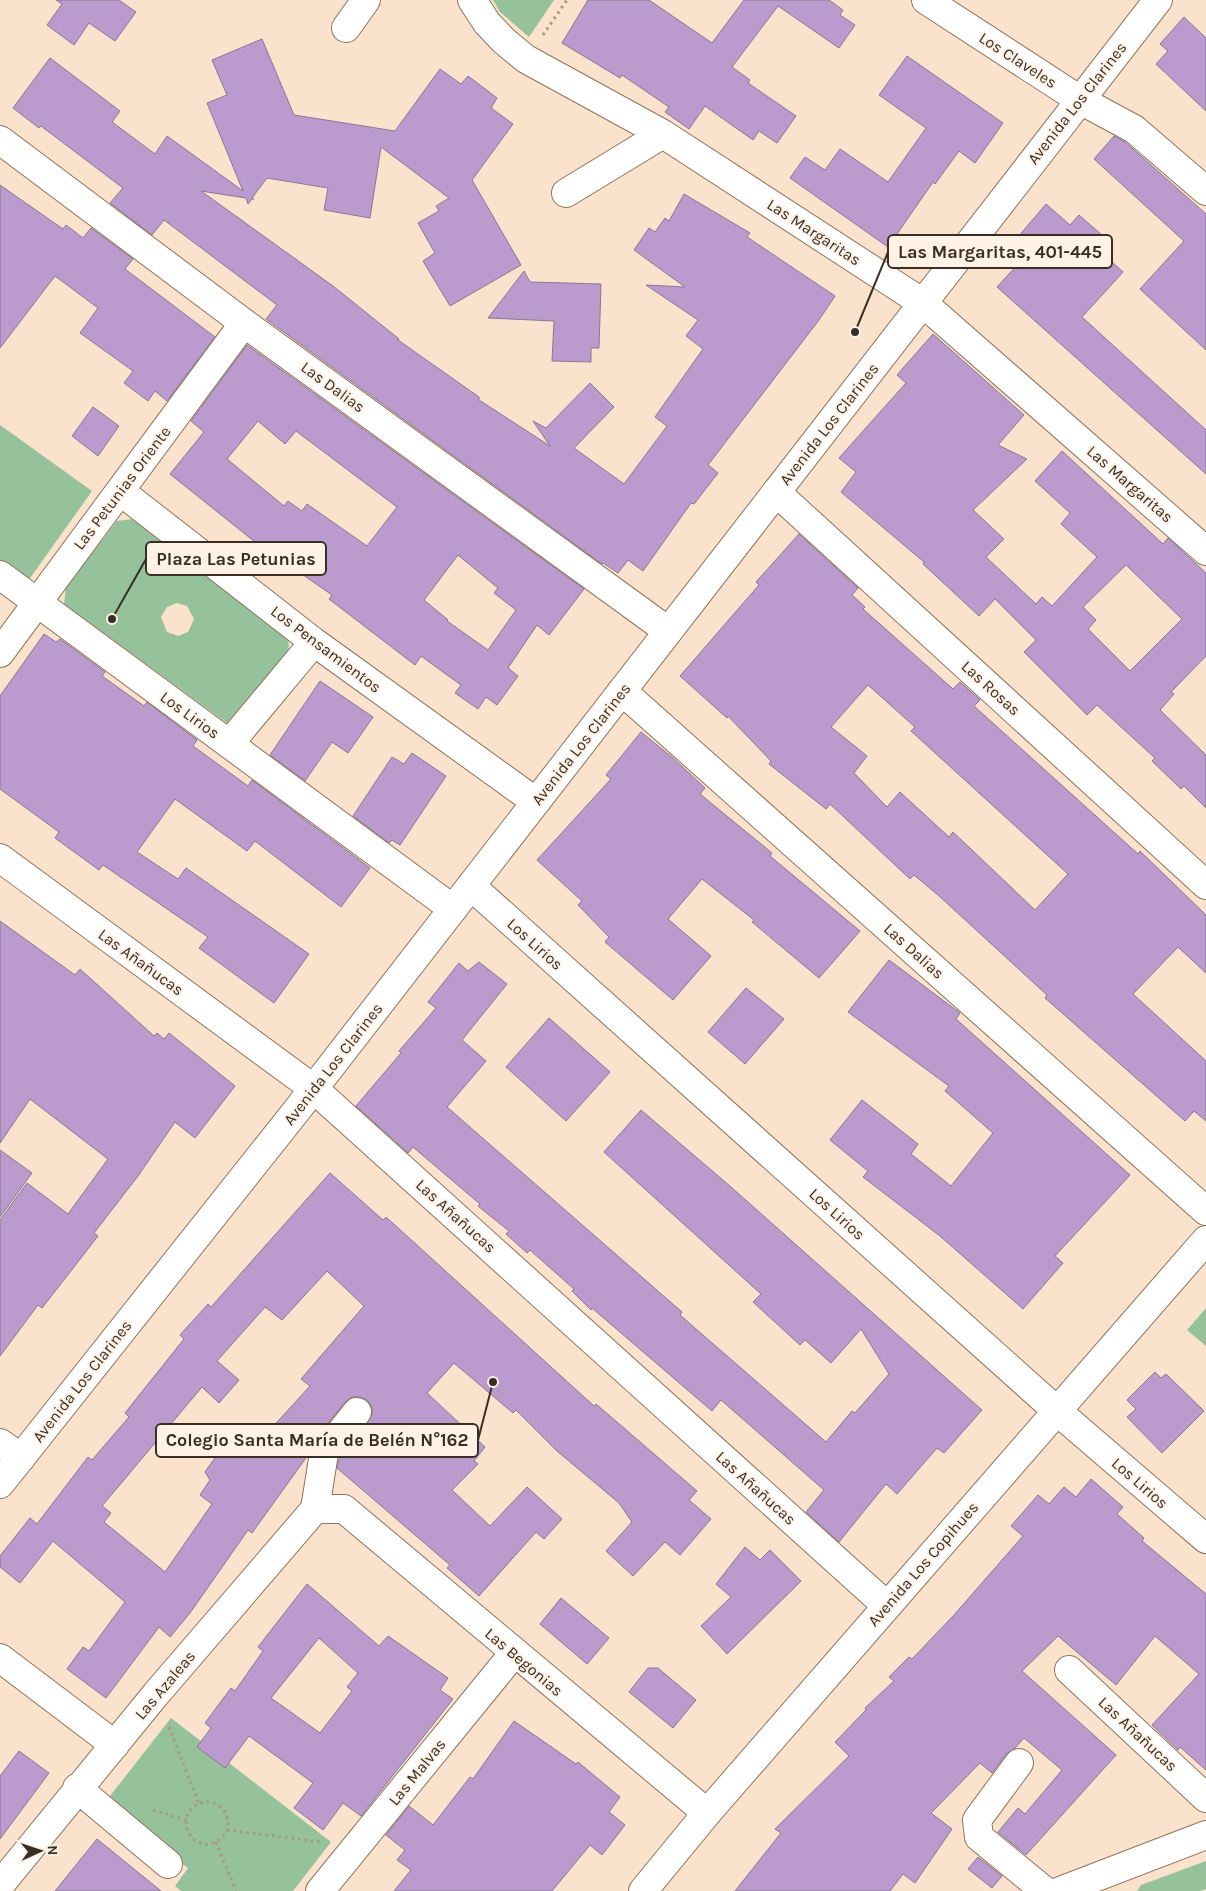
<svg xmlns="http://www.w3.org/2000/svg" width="1206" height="1891" viewBox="0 0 1206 1891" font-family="Karla,sans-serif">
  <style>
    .green { fill: #95c19b; fill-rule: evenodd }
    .building { fill: #bb9bce; stroke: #897795; fill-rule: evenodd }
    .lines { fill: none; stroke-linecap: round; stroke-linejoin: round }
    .minor-casing { stroke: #8f745b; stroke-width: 30 }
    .major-casing { stroke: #8f745b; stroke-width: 30 }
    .path { stroke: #aa9786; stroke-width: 3; stroke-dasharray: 2.5 4; stroke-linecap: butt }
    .minor { stroke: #fff; stroke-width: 28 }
    .major { stroke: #fff; stroke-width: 28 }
    .labels { text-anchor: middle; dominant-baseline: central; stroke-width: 4; stroke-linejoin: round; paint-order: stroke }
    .street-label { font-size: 16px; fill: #392e23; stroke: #fef2e7 }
    .leader { fill: none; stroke: #392e23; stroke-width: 2 }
    .callout-dot { fill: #392e23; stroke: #fef2e7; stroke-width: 2 }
    .callout { fill: #fef2e7; stroke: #392e23; stroke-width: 2 }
    .callout-label { font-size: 18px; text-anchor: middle; font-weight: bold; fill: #392e23 }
  </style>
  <rect width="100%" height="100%" fill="#fae2cc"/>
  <path class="green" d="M493 0H554L529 37 500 12Z
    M0 425 92 491 28 581 0 561Z
    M132 519 288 636 289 652 242 719 227 723 64 604 66 587 117 521ZM177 603 187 606 194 619 188 632 178 636 167 632 161 617 167 607Z
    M1206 1308V1346L1187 1330Z
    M171 1718 331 1842 293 1891H181L175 1886 188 1868 103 1805Z
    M1206 1861V1889L1200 1891H1137L1141 1885Z"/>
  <path class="building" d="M56 0H119L136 12 115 41 89 23 74 45 47 25 62 4Z
    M588 0H649L712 43 744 0H829L843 10 840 15 855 25 839 48 778 6 732 67 750 80 748 83 796 116 777 143 759 131 753 140 705 106 689 129 665 112 669 107 622 75 620 78 562 43Z
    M1184 17 1206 38V111L1156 64 1168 51 1160 44Z
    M262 39 294 115 395 131 440 69 461 84 468 76 497 98 491 108 513 124 472 180 521 265 450 306 423 261 435 253 418 223 439 211 436 206 449 198 381 147 370 218 324 210 328 188 267 178 252 198 254 199H252L248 204 246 198 201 191 333 286 399 339 398 340 479 397V400L550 446 533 421 546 428 590 383 614 407 574 448 624 484 667 426 655 417 703 349 686 336 698 320 646 285 685 287 634 250 649 228 655 232 665 218 669 221 684 194 750 233 747 237 835 296 819 320 708 465 718 473 694 504 691 503 643 571 628 560 618 573 603 563 602 564 266 319 277 305 164 220 152 235 110 203 123 188 41 126 39 128 13 108 50 58 120 111 112 122 155 154 167 136 243 191 207 103 227 95 212 60Z
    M907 56 1003 123 975 163 959 151 935 184 933 182 888 247 790 178 805 157 825 170 840 149 888 182 926 128 879 95Z
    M1114 136 1125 142 1206 214V350L1140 289 1184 241 1094 159Z
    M0 185 63 229 66 225 83 238 91 228 133 259 125 269 215 337 167 401 155 391 148 401 124 383 133 371 80 333 98 308 55 276 0 348Z
    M1046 204 1070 225 1079 215 1110 242 1101 252 1123 272 1082 317 1206 430V474L997 287 1032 249 1018 237Z
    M524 271 530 282 601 284 599 348H591V362L552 361 554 321 488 318Z
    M933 334 1024 415 998 445 1027 459 973 510 1004 539 986 557 1036 604 1042 597 1052 606 1097 557 1061 524 1070 513 1035 481 1062 451 1163 544 1168 538 1206 573V656L1171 692 1174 694 1160 710 1206 755V808L1184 786 1181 789 1152 761 1155 758 1097 705 1087 715 1024 652 1036 640 995 599 979 616 923 564 924 562 841 492 856 472 839 458 906 383 897 375ZM1126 565 1182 619 1130 671 1088 629 1096 620 1083 607Z
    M247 345 584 589 549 635 537 625 508 668 518 676 497 705 486 697 478 709 455 693 461 685 421 656 415 665 329 599 332 595 250 538 170 474 204 432 191 421ZM258 421 285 444 296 431 397 507 367 546 307 504 302 511 288 501 284 506 227 459ZM458 555 498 588 494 593 516 610 488 650 447 621 448 620 424 600Z
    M93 407 119 426 98 456 72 436Z
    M799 534 858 588 852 595 865 607 863 609 953 689 960 682 980 700 974 706 1138 854 1140 851 1206 915V973L1178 947 1133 994 1206 1061V1121L1194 1111 1185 1121 1045 998 1047 995 938 895 914 875 910 879 830 804 826 809 769 764 771 761 728 716 727 718 680 676 759 585 756 582ZM868 685 915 727 911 731 1068 874 1035 910 953 832 949 837 900 792 887 807 854 773 867 756 831 727Z
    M44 634 56 642 60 639 105 672 102 676 144 706 147 702 197 740 193 746 248 786 252 780 370 868 341 907 255 841 247 851 175 799 137 852 178 879 186 868 309 954 274 1003 199 948 208 937 103 865 99 870 55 838 59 832 0 789V696Z
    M320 681 373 717 348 753 332 742 305 781 270 755Z
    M641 732 673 758 705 788 700 794 772 853 770 856 860 931 819 978 752 922 754 920 702 879 668 919 711 956 673 1000 605 942 609 937 578 905 582 901 537 860 611 779 606 775Z
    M412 753 446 776 400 845 392 840 389 843 353 816 392 757 404 764Z
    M0 921 75 975 80 969 154 1036 157 1033 164 1039 169 1033 235 1086 195 1138 175 1122 138 1176 94 1233 98 1236 42 1308 38 1305 0 1356V1220L27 1183 68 1214 108 1159 30 1099 0 1143Z
    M889 960 960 1013 956 1019 1130 1175 1055 1256 1063 1263 1023 1309 940 1236 863 1177 868 1171 830 1140 862 1100 918 1144 911 1154 951 1186 993 1133 945 1091 949 1086 848 1012Z
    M479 962 507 984 462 1040 486 1061 447 1107 682 1312 680 1315 826 1442 852 1411 855 1413 889 1374 861 1329 831 1363 805 1340 800 1345 753 1302 761 1294 604 1152 641 1110 731 1187 982 1410 944 1453 937 1448 897 1494 886 1484 839 1542 806 1512 824 1490 721 1400 712 1411 592 1308 591 1310 572 1291 574 1289 530 1250 527 1253 506 1234 509 1231 478 1206 480 1204 413 1147 408 1153 356 1106 401 1053 399 1051 436 1008 428 1002 459 963 468 971Z
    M746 988 784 1019 745 1064 708 1032Z
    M549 1018 610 1072 566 1121 506 1067Z
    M0 1150 32 1173 0 1217Z
    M330 1173 383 1220 386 1217 594 1406 596 1404 697 1491 689 1500 711 1519 680 1555 665 1542 633 1576 606 1551 632 1522 619 1503 557 1451 516 1410 513 1413 454 1363 427 1393 485 1447 474 1461 478 1464 452 1490 490 1526 527 1487 562 1519 544 1539 536 1532 479 1596 447 1568 450 1565 337 1468 339 1460 372 1415V1407L367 1400 360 1397H352L345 1402 312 1443 308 1455 252 1533 248 1530 190 1613 170 1637 159 1627 106 1698 67 1669 83 1647 89 1651 125 1602 53 1541 20 1583 0 1567V1556L30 1518 37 1524 88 1457 92 1460 129 1417 125 1413 184 1339 180 1335 208 1304 211 1307ZM327 1271 364 1306 301 1379 310 1386 249 1453 229 1438 205 1472 210 1480 200 1495 212 1504 165 1572 104 1522 111 1513 102 1506 202 1387 219 1403 239 1380 217 1361 265 1307 282 1320Z
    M1155 1372 1161 1378 1166 1374 1204 1411 1162 1453 1127 1417 1136 1409 1127 1400Z
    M1091 1479 1123 1507 1117 1514 1144 1538 1142 1541 1206 1594V1770L1180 1747 1178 1750 1152 1725 1199 1674 1155 1636 1116 1685 1058 1636 1022 1671 1116 1755 1026 1855 998 1832 1018 1808 1025 1814 1062 1770 1024 1738 1015 1748 1006 1754 992 1773 980 1763 931 1813 952 1829 915 1883 903 1874 890 1891H735L781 1833 775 1829 849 1756 835 1742 866 1710 865 1708 894 1681 889 1677 909 1657 912 1659 954 1615 1023 1536 1011 1526 1038 1495 1049 1504 1064 1487 1076 1497Z
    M745 1547 760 1560 770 1550 801 1581 727 1654 701 1626 731 1597 716 1584Z
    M307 1584 379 1646 388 1636 448 1678 440 1690 453 1699 361 1816 343 1803 323 1830 294 1808 313 1783 249 1736 225 1768 197 1747 211 1728 205 1723 231 1688 235 1691 263 1651 258 1647ZM319 1638 358 1673 347 1687 352 1691 320 1733 271 1698Z
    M561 1598 609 1638 587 1664 540 1624Z
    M648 1668H658L696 1700 673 1728 629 1692Z
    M514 1721 576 1764 578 1762 620 1797 609 1812 625 1825 602 1855 590 1845 552 1891H394L411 1870 397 1860 405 1850 386 1835 409 1806 433 1825 470 1777 473 1779Z
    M19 1751 49 1773 0 1839V1776Z
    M97 1839 161 1891H55Z
    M978 1857 1002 1876 992 1888 968 1869Z"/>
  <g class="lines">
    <defs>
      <path id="minor" d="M472 0 487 23 504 41 526 59 663 134 923 303 1206 551
        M926 0 1080 100 1134 129 1206 191
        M346 28 366 0
        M0 140 244 323 668 631
        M566 193 663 134
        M120 491 314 642 536 802
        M776 492 1206 885
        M0 575 453 909
        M0 653 244 323
        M622 691 1206 1211
        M229 744 314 642
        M0 858 314 1089 887 1606
        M471 886 1057 1411 1206 1539
        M0 1443 21 1458
        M315 1509 324 1453 357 1412
        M0 1658 115 1745
        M1069 1670 1206 1798
        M1019 1763 977 1820 979 1837 1045 1891
        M77 1788 168 1864
        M0 1885 156 1694 315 1509H344L707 1813
        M320 1891 514 1653
        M1060 1891 1206 1835"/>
      <path id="major" d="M0 1484 297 1110 1158 0
        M643 1891 707 1813 1206 1240"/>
    </defs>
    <use href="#minor" class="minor-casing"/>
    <use href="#major" class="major-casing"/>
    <path class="path" d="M543 35 567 0
      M169 1727 199 1804
      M186 1823a21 21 0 1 1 42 0a21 21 0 1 1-42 0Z
      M153 1810 186 1820
      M227 1830 321 1842
      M216 1842 236 1891"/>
    <use href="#minor" class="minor"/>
    <use href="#major" class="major"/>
  </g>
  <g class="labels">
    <g class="street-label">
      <text transform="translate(1018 60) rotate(33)">Los Claveles</text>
      <text transform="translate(1077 103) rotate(-52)">Avenida Los Clarines</text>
      <text transform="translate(814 232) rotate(33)">Las Margaritas</text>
      <text transform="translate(333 387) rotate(36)">Las Dalias</text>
      <text transform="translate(829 424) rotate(-52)">Avenida Los Clarines</text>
      <text transform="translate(1130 484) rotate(41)">Las Margaritas</text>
      <text transform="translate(122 488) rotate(-53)">Las Petunias Oriente</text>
      <text transform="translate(326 649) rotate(37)">Los Pensamientos</text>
      <text transform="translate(991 688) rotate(42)">Las Rosas</text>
      <text transform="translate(190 715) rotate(36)">Los Lirios</text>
      <text transform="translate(581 744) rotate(-52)">Avenida Los Clarines</text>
      <text transform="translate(535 944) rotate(42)">Los Lirios</text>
      <text transform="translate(914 951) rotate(42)">Las Dalias</text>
      <text transform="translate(141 962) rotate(36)">Las Añañucas</text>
      <text transform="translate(333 1064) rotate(-52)">Avenida Los Clarines</text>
      <text transform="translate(837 1214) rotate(42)">Los Lirios</text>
      <text transform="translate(456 1216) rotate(42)">Las Añañucas</text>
      <text transform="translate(82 1381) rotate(-52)">Avenida Los Clarines</text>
      <text transform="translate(1140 1483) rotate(41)">Los Lirios</text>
      <text transform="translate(756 1488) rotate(42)">Las Añañucas</text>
      <text transform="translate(923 1564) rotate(-49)">Avenida Los Copihues</text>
      <text transform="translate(524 1662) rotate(40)">Las Begonias</text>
      <text transform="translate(165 1685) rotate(-50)">Las Azaleas</text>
      <text transform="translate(1138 1734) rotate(43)">Las Añañucas</text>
      <text transform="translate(417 1772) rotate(-51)">Las Malvas</text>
    </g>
  </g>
  <path class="leader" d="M855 332L888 252M112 619L146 559M493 1382L478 1440"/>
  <g class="callout-dot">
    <circle cx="855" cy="332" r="5"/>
    <circle cx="112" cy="619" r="5"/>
    <circle cx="493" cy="1382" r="5"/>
  </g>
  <g class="callout">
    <rect x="888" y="235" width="224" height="33" rx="5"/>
    <rect x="146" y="542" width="180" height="33" rx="5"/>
    <rect x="156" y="1424" width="322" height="33" rx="5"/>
  </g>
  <g class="callout-label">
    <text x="1000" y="258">Las Margaritas, 401-445</text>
    <text x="236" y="565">Plaza Las Petunias</text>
    <text x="317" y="1446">Colegio Santa María de Belén N°162</text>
  </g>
  <g transform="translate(40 1851) rotate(87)" stroke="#fef2e7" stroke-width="4" paint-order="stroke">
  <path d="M0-4L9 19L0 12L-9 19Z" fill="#392e23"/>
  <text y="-8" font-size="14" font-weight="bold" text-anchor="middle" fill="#392e23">N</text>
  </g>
</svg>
